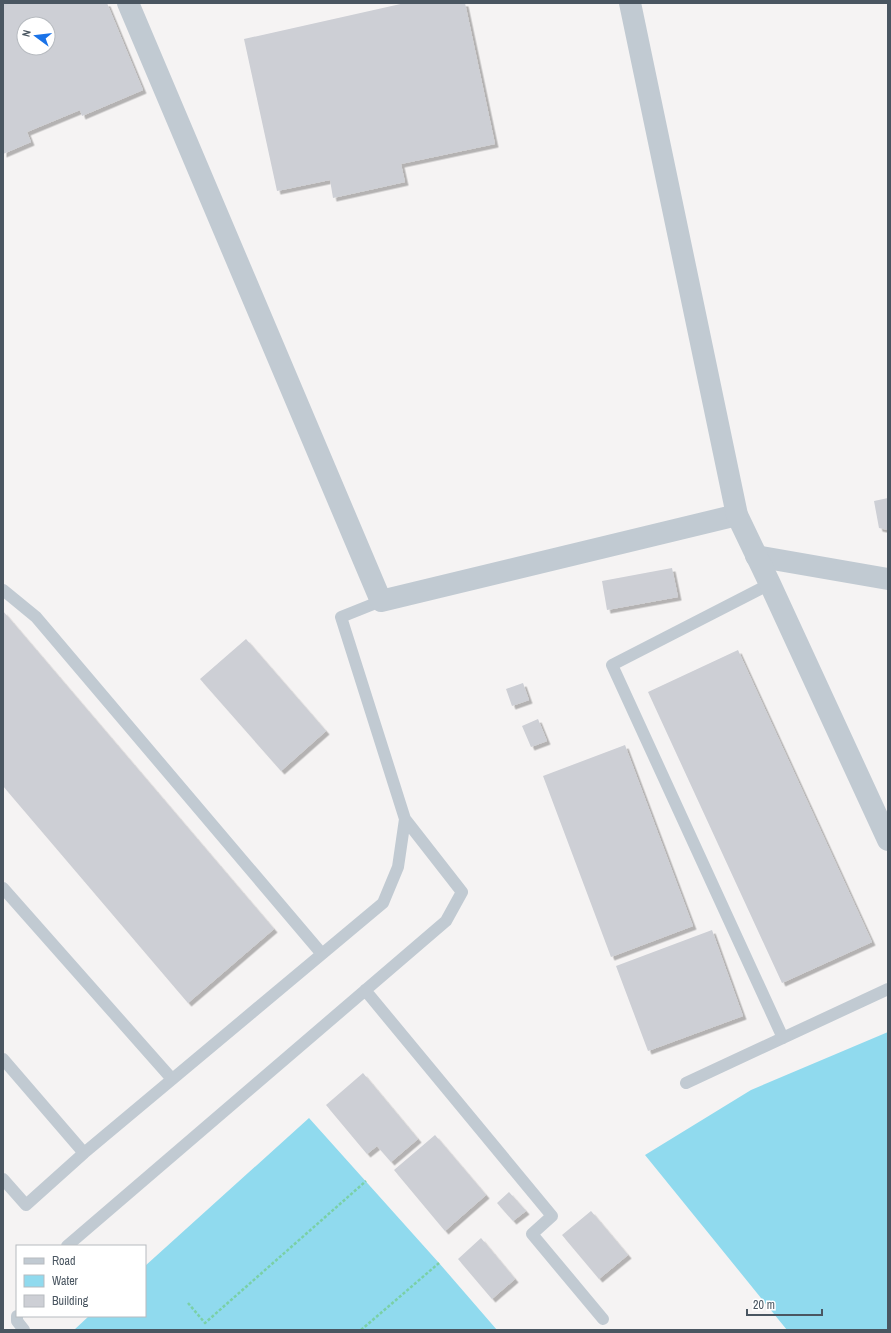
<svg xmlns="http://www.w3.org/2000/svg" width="891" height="1333" viewBox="0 0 891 1333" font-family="'Archivo Narrow',sans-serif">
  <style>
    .water { fill: #90daee }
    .building { fill: #cdcfd5; fill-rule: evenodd; filter: url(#shadow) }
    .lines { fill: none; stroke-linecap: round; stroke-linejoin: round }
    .path { stroke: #7ad0a6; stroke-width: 2.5; stroke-dasharray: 3 2; stroke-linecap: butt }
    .service { stroke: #c1cad2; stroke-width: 12 }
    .minor { stroke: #c1cad2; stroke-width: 22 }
    .tertiary { stroke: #c1cad2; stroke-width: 22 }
  </style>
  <defs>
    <filter id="shadow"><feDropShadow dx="3.5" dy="3.5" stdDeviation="0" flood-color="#0004"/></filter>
  </defs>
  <rect width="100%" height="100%" fill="#f5f3f3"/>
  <path class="water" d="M888 1032V1330H787L645 1155 751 1090Z
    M309 1118 439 1263 497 1330H74L89 1316H145V1266Z"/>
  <path class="building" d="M3 3H107L143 90 82 116 80 110 27 132 31 142 3 154ZM24 24H48V48H24Z
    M405 3H465L495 144 401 164 405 182 333 198 330 180 277 191 244 39Z
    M888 498V530L879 528 874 501Z
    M672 568 678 597 607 610 602 581Z
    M3 611 274 929 188 1003 3 786Z
    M246 639 326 731 281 771 200 679Z
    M738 650 872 942 782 983 648 692Z
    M523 683 529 700 512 706 506 689Z
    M538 719 547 741 531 747 522 726Z
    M625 745 693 926 611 957 543 776Z
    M712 930 743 1016 648 1051 616 966Z
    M363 1073 418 1139 391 1162 377 1146 367 1154 326 1105Z
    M435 1135 486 1195 445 1231 394 1170Z
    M509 1192 526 1211 513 1221 497 1203Z
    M591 1211 628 1255 599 1279 562 1235Z
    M481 1238 515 1279 492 1299 458 1259Z"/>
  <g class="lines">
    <path class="path" d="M188 1303 205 1323 366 1181
      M361 1330 439 1263"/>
    <path class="service" d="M770 584 612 665 783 1038
      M3 590 36 617 322 954
      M3 888 172 1079
      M365 990 552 1216 532 1234 603 1319
      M3 1059 84 1153
      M686 1083 888 989
      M3 1179 26 1205 84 1153 383 903 398 867 405 819 341 617 381 601
      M67 1246 446 921 462 892 405 819
      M17 1316V1321L24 1330"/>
    <path class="minor" d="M128 3 381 601 737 515
      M756 556 888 579"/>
    <path class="tertiary" d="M630 3 737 515 770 584 888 840"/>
  </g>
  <rect width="891" height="1333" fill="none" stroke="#4a5661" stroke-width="8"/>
  <rect x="16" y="1245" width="130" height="72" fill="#ffffff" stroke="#b7bbc0"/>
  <rect x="24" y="1258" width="20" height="6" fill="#c1cad2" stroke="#b7bbc0"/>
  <text x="52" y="1265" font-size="12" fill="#4a5661">Road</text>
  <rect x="24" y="1275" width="20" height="12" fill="#90daee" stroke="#b7bbc0"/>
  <text x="52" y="1285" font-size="12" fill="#4a5661">Water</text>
  <rect x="24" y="1295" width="20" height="12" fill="#cdcfd5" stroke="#b7bbc0"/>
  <text x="52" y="1305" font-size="12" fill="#4a5661">Building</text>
  <g transform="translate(36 36) rotate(285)"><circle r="19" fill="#ffffff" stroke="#b7bbc0"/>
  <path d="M0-3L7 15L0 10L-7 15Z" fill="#1a73e8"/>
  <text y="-6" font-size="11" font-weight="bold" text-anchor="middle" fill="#4a5661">N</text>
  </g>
  <path d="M747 1309v6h75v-6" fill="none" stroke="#4a5661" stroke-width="2"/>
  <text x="753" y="1309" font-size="12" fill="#4a5661" stroke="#ffffff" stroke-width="3" paint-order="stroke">20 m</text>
</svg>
